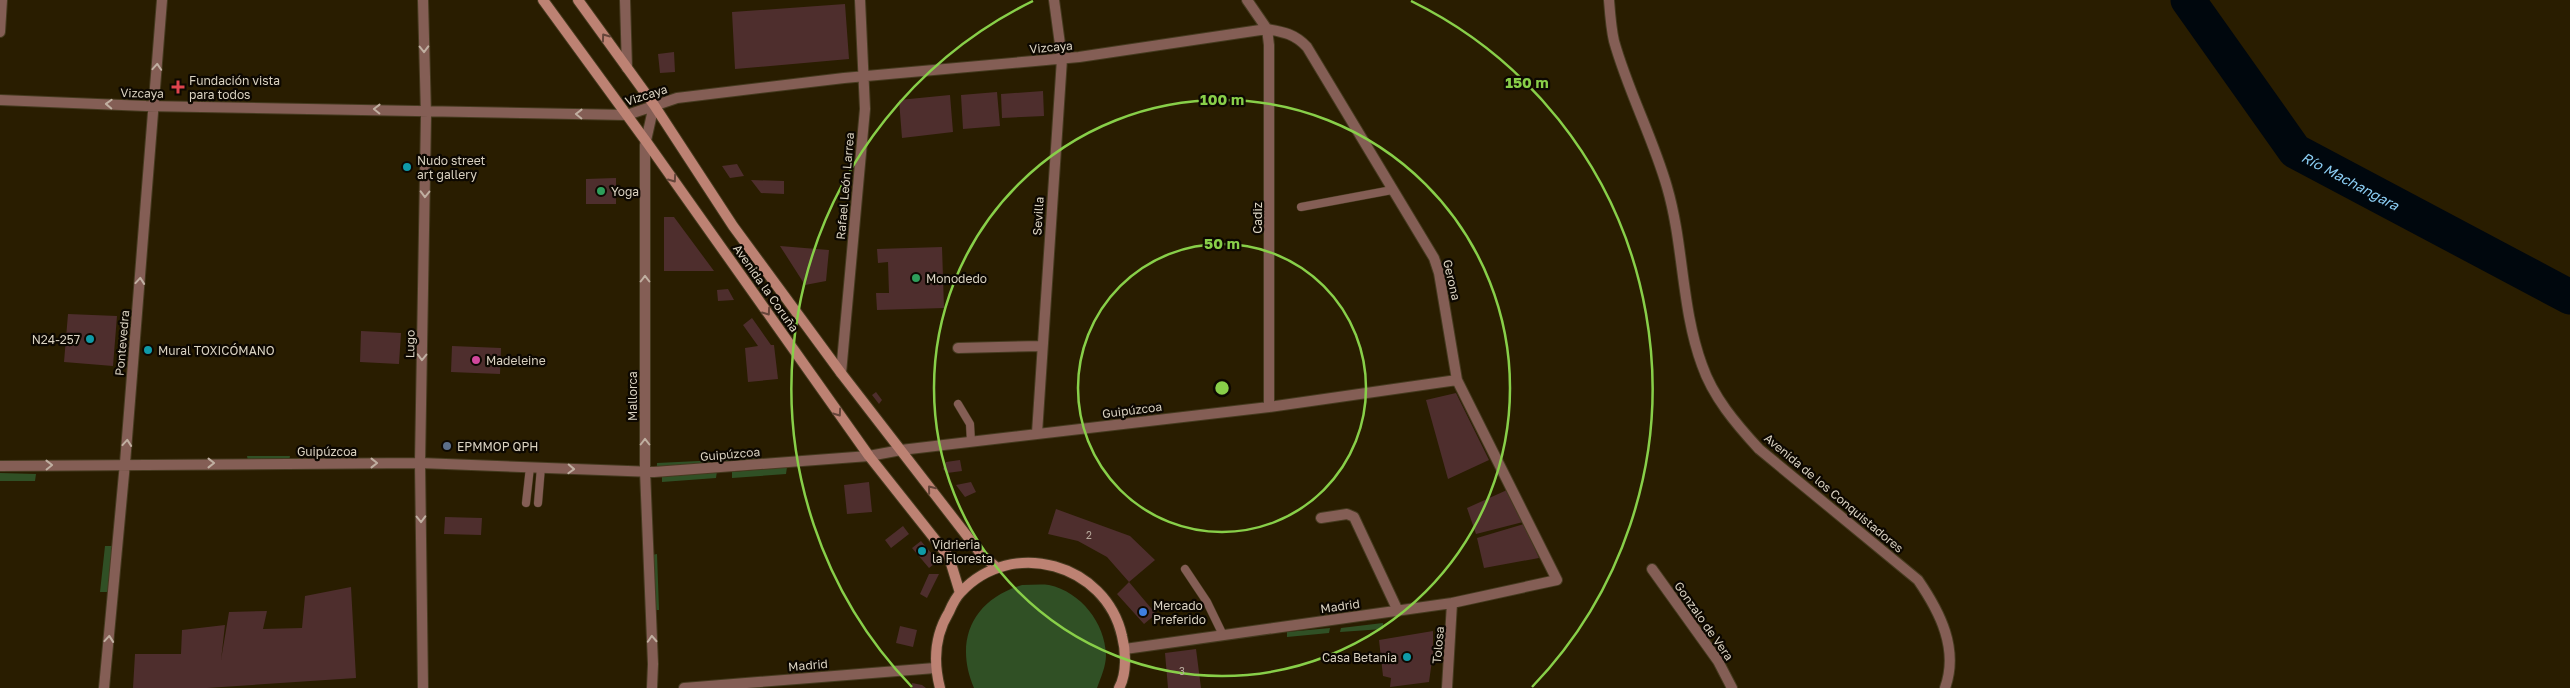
<svg xmlns="http://www.w3.org/2000/svg" width="2570" height="688" viewBox="0 0 2570 688" font-family="'Golos Text',sans-serif">
  <style>
    .green { fill: #305025 }
    .lines { fill: none; stroke-linecap: round; stroke-linejoin: round }
    .river { stroke: #00070d; stroke-width: 35 }
    .building { fill: #4e2e2d }
    .service-casing { stroke: #453a1f; stroke-width: 9 }
    .minor-casing { stroke: #453a1f; stroke-width: 12 }
    .tertiary-casing { stroke: #453a1f; stroke-width: 12 }
    .secondary-casing { stroke: #453a1f; stroke-width: 12 }
    .service { stroke: #845e55; stroke-width: 8 }
    .minor { stroke: #845e55; stroke-width: 10 }
    .tertiary { stroke: #845e55; stroke-width: 10 }
    .secondary { stroke: #bd8273; stroke-width: 10 }
    .oneway { stroke: #65453a }
    .oneway2 { stroke: #c0afa1 }
    .ring { fill: none; stroke: #88cf49; stroke-width: 2.5 }
    .health-dot { fill: #e0444e; stroke: #0d0801; stroke-width: 2 }
    .culture-dot { fill: #0f9aa8; stroke: #0d0801; stroke-width: 2 }
    .leisure-dot { fill: #2e9e5b; stroke: #0d0801; stroke-width: 2 }
    .hotel-dot { fill: #d1479c; stroke: #0d0801; stroke-width: 2 }
    .service-dot { fill: #5c6f8a; stroke: #0d0801; stroke-width: 2 }
    .shop-dot { fill: #3f7fe0; stroke: #0d0801; stroke-width: 2 }
    .labels { text-anchor: middle; dominant-baseline: central; stroke-width: 4.5; stroke-linejoin: round; paint-order: stroke }
    .number-label { font-size: 10px; fill: #b7a99c }
    .street-label { font-size: 12px; fill: #dad2c1; stroke: #0d0801 }
    .poi-label { font-size: 12px; fill: #dad2c1; stroke: #0d0801; text-anchor: start }
    .water-label { font-size: 14px; font-style: italic; fill: #8ccff5; stroke: #0d0801 }
    .centre { fill: #88cf49; stroke: #0d0801; stroke-width: 2.5 }
    .ring-label { font-size: 15px; text-anchor: middle; font-weight: bold; fill: #88cf49; stroke: #0d0801; stroke-width: 4.5; stroke-linejoin: round; paint-order: stroke }
  </style>
  <rect width="100%" height="100%" fill="#291d00"/>
  <path class="green" d="M247 456H290L289 461H248Z
    M761 458V462L657 469V463Z
    M787 467 786 474 732 478V472Z
    M717 471 716 478 662 482V476Z
    M0 473 36 474 35 481H0Z
    M105 546H112L108 592H100Z
    M657 554 659 610H654L652 555Z
    M1022 585C1031 585 1041 584 1049 585 1081 592 1105 623 1106 655 1106 666 1101 677 1097 688H974C954 641 972 600 1022 585Z
    M1383 623V629L1340 632 1341 628Z
    M1330 628 1329 633 1287 637V632Z"/>
  <g class="lines">
    <path class="river" id="s1" d="M2188 0 2295 151 2570 297"/>
  </g>
  <path class="building" d="M845 4 849 59 735 69 732 12Z
    M674 52 675 72 660 73 658 54Z
    M1043 91 1044 116 1002 118 1001 94Z
    M997 92 1000 126 963 129 961 95Z
    M950 95 953 132 902 138 899 100Z
    M737 164 744 176 730 178 722 166Z
    M616 178V204H586V179Z
    M751 180 784 181V194L761 193Z
    M664 217H674L714 271H664Z
    M780 246 829 250 826 281 805 285Z
    M942 247 944 308 877 310 876 293H889L888 262 878 263 877 249Z
    M728 289 734 300 718 301 717 290Z
    M68 314 117 316 113 366 64 362Z
    M752 318 771 345H774L778 379 748 382 745 348 758 346 743 325Z
    M361 331 401 333 399 364 360 362Z
    M452 346 501 348 500 374 451 372Z
    M876 392 882 400 879 404 872 395Z
    M1456 393 1489 460 1448 479 1426 400Z
    M960 460 962 471 947 473 943 469 946 462Z
    M869 482 872 512 847 514 844 485Z
    M971 482 976 492 965 497 956 485Z
    M1507 490 1523 522 1476 534 1467 508Z
    M1056 509 1130 536 1155 560 1129 582 1156 614 1144 624 1117 594 1129 582 1107 557 1078 541 1048 534Z
    M445 517 482 518 481 535 444 534Z
    M1524 524 1539 558 1484 568 1477 538Z
    M903 526 909 534 891 548 885 540Z
    M921 541 938 561 929 568 912 548Z
    M929 574H939L927 598 920 594Z
    M351 587 356 678 207 688H133L135 654H181L182 630 225 625 221 660 229 612 267 611 263 629 302 628 305 596Z
    M900 626 917 630 913 647 896 643Z
    M1433 631V653L1429 682 1390 687 1391 678 1383 676 1379 640Z
    M1196 649 1201 688H1168L1165 653Z
    M912 683 922 685 926 688H912Z"/>
  <g class="lines">
    <defs>
      <path id="service" d="M1301 207 1392 190
        M958 404 970 424 971 442
        M526 503 530 467
        M538 503 541 467
        M1185 569 1207 602 1223 635"/>
      <path id="minor" d="M625 0 627 68
        M1247 0 1267 29 1269 45V407
        M0 32 2 0
        M0 100 146 106 627 115 677 98 844 78 1079 57 1267 29C1284 32 1295 34 1307 47L1434 258 1439 273 1457 380 1557 580 1452 603 1125 649
        M958 348 1042 346
        M841 373 865 109 860 0
        M1037 433 1062 59 1054 0
        M0 466 420 463 654 472 869 456 901 450 1269 407 1457 380
        M1321 518 1347 514 1354 517 1398 611
        M1652 569 1718 661 1732 688
        M104 688 125 463 162 0
        M423 688 420 463 426 115 423 0
        M652 688 653 664 645 471V145L654 105
        M684 688 935 668
        M1447 688 1452 603"/>
      <path id="tertiary" d="M1609 0C1610 13 1611 28 1614 41 1628 91 1653 138 1667 187 1684 245 1681 308 1702 365 1713 397 1736 424 1759 449L1918 580C1940 612 1959 649 1945 688"/>
      <path id="secondary" d="M543 0 648 144 869 456 949 557 960 593
        M578 0 654 105 733 226 841 373 981 554 996 567
        M940 688C933 661 935 635 949 612 952 605 956 597 961 592 1012 537 1106 564 1122 636 1126 651 1127 674 1119 688"/>
    </defs>
    <use href="#service" class="service-casing"/>
    <use href="#minor" class="minor-casing"/>
    <use href="#tertiary" class="tertiary-casing"/>
    <use href="#secondary" class="secondary-casing"/>
    <use href="#service" class="service"/>
    <use href="#minor" class="minor"/>
    <use href="#tertiary" class="tertiary"/>
    <use href="#secondary" class="secondary"/>
  </g>
  <defs><path id="oneway-chevron" d="M-2-3.5L2.5 0L-2 3.5" fill="none" stroke-width="1.6" stroke-linecap="round" stroke-linejoin="round" transform="scale(1.25)"/></defs>
  <g class="oneway">
    <use href="#oneway-chevron" transform="translate(605 37) rotate(-126)"/>
    <use href="#oneway-chevron" transform="translate(673 179) rotate(55)"/>
    <use href="#oneway-chevron" transform="translate(767 312) rotate(55)"/>
    <use href="#oneway-chevron" transform="translate(838 413) rotate(55)"/>
    <use href="#oneway-chevron" transform="translate(931 489) rotate(-129)"/>
  </g>
  <g class="oneway2">
    <use href="#oneway-chevron" transform="translate(424 49) rotate(89)"/>
    <use href="#oneway-chevron" transform="translate(157 67) rotate(-86)"/>
    <use href="#oneway-chevron" transform="translate(109 104) rotate(-178)"/>
    <use href="#oneway-chevron" transform="translate(377 109) rotate(-179)"/>
    <use href="#oneway-chevron" transform="translate(579 114) rotate(-179)"/>
    <use href="#oneway-chevron" transform="translate(425 194) rotate(91)"/>
    <use href="#oneway-chevron" transform="translate(645 279) rotate(-90)"/>
    <use href="#oneway-chevron" transform="translate(140 281) rotate(-85)"/>
    <use href="#oneway-chevron" transform="translate(422 357) rotate(91)"/>
    <use href="#oneway-chevron" transform="translate(645 442) rotate(-90)"/>
    <use href="#oneway-chevron" transform="translate(127 443) rotate(-85)"/>
    <use href="#oneway-chevron" transform="translate(211 463)"/>
    <use href="#oneway-chevron" transform="translate(374 463)"/>
    <use href="#oneway-chevron" transform="translate(49 465) rotate(-1)"/>
    <use href="#oneway-chevron" transform="translate(571 469) rotate(2)"/>
    <use href="#oneway-chevron" transform="translate(421 519) rotate(89)"/>
    <use href="#oneway-chevron" transform="translate(109 639) rotate(-85)"/>
    <use href="#oneway-chevron" transform="translate(652 639) rotate(-93)"/>
  </g>
  <g class="ring">
    <circle cx="1222" cy="388" r="144"/>
    <circle cx="1222" cy="388" r="288"/>
    <path d="M912 687A431 431 0 0 1 1033 1M1411 1A431 431 0 0 1 1532 687"/>
  </g>
  <path class="health-dot" d="M175.5 79.5h5v5h5v5h-5v5h-5v-5h-5v-5h5z"/>
  <g class="culture-dot">
    <circle cx="407" cy="167" r="5"/>
    <circle cx="90" cy="339" r="5"/>
    <circle cx="148" cy="350" r="5"/>
    <circle cx="922" cy="551" r="5"/>
    <circle cx="1407" cy="657" r="5"/>
  </g>
  <g class="leisure-dot">
    <circle cx="601" cy="191" r="5"/>
    <circle cx="916" cy="278" r="5"/>
  </g>
  <circle class="hotel-dot" cx="476" cy="360" r="5"/>
  <circle class="service-dot" cx="447" cy="446" r="5"/>
  <circle class="shop-dot" cx="1143" cy="612" r="5"/>
  <g class="labels">
    <g class="number-label">
      <text x="1089" y="535">2</text>
      <text x="1182" y="671">3</text>
    </g>
    <g class="street-label">
      <text transform="translate(1051 47) rotate(-5)">Vizcaya</text>
      <text transform="translate(142 93) rotate(1)">Vizcaya</text>
      <text transform="translate(646 95) rotate(-18)">Vizcaya</text>
      <text transform="translate(845 186) rotate(-85)">Rafael León Larrea</text>
      <text transform="translate(1038 216) rotate(-86)">Sevilla</text>
      <text transform="translate(1257 218) rotate(-90)">Cadiz</text>
      <text transform="translate(1452 280) rotate(77)">Gerona</text>
      <text transform="translate(766 288) rotate(55)">Avenida la Coruña</text>
      <text transform="translate(122 343) rotate(-85)">Pontevedra</text>
      <text transform="translate(410 344) rotate(-89)">Lugo</text>
      <text transform="translate(632 396) rotate(-90)">Mallorca</text>
      <text transform="translate(1132 410) rotate(-7)">Guipúzcoa</text>
      <text x="327" y="451">Guipúzcoa</text>
      <text transform="translate(730 454) rotate(-5)">Guipúzcoa</text>
      <text transform="translate(1834 493) rotate(40)">Avenida de los Conquistadores</text>
      <text transform="translate(1340 606) rotate(-8)">Madrid</text>
      <text transform="translate(1704 621) rotate(55)">Gonzalo de Vera</text>
      <text transform="translate(1438 645) rotate(-85)">Tolosa</text>
      <text transform="translate(808 665) rotate(-5)">Madrid</text>
    </g>
    <g class="poi-label">
      <text x="189" y="80">Fundación vista<tspan x="189" dy="14">para todos</tspan></text>
      <text x="417" y="160">Nudo street<tspan x="417" dy="14">art gallery</tspan></text>
      <text x="611" y="191">Yoga</text>
      <text x="926" y="278">Monodedo</text>
      <text x="80" y="339" text-anchor="end">N24-257</text>
      <text x="158" y="350">Mural TOXICÓMANO</text>
      <text x="486" y="360">Madeleine</text>
      <text x="457" y="446">EPMMOP QPH</text>
      <text x="932" y="544">Vidrieria<tspan x="932" dy="14">la Floresta</tspan></text>
      <text x="1153" y="605">Mercado<tspan x="1153" dy="14">Preferido</tspan></text>
      <text x="1397" y="657" text-anchor="end">Casa Betania</text>
    </g>
    <g class="water-label">
      <text stroke="none"><textPath href="#s1" startOffset="248">Río Machangara</textPath></text>
    </g>
  </g>
  <circle cx="1222" cy="388" r="8" class="centre"/>
  <g class="ring-label">
    <text x="1527" y="88">150 m</text>
    <text x="1222" y="105">100 m</text>
    <text x="1222" y="249">50 m</text>
  </g>
</svg>
